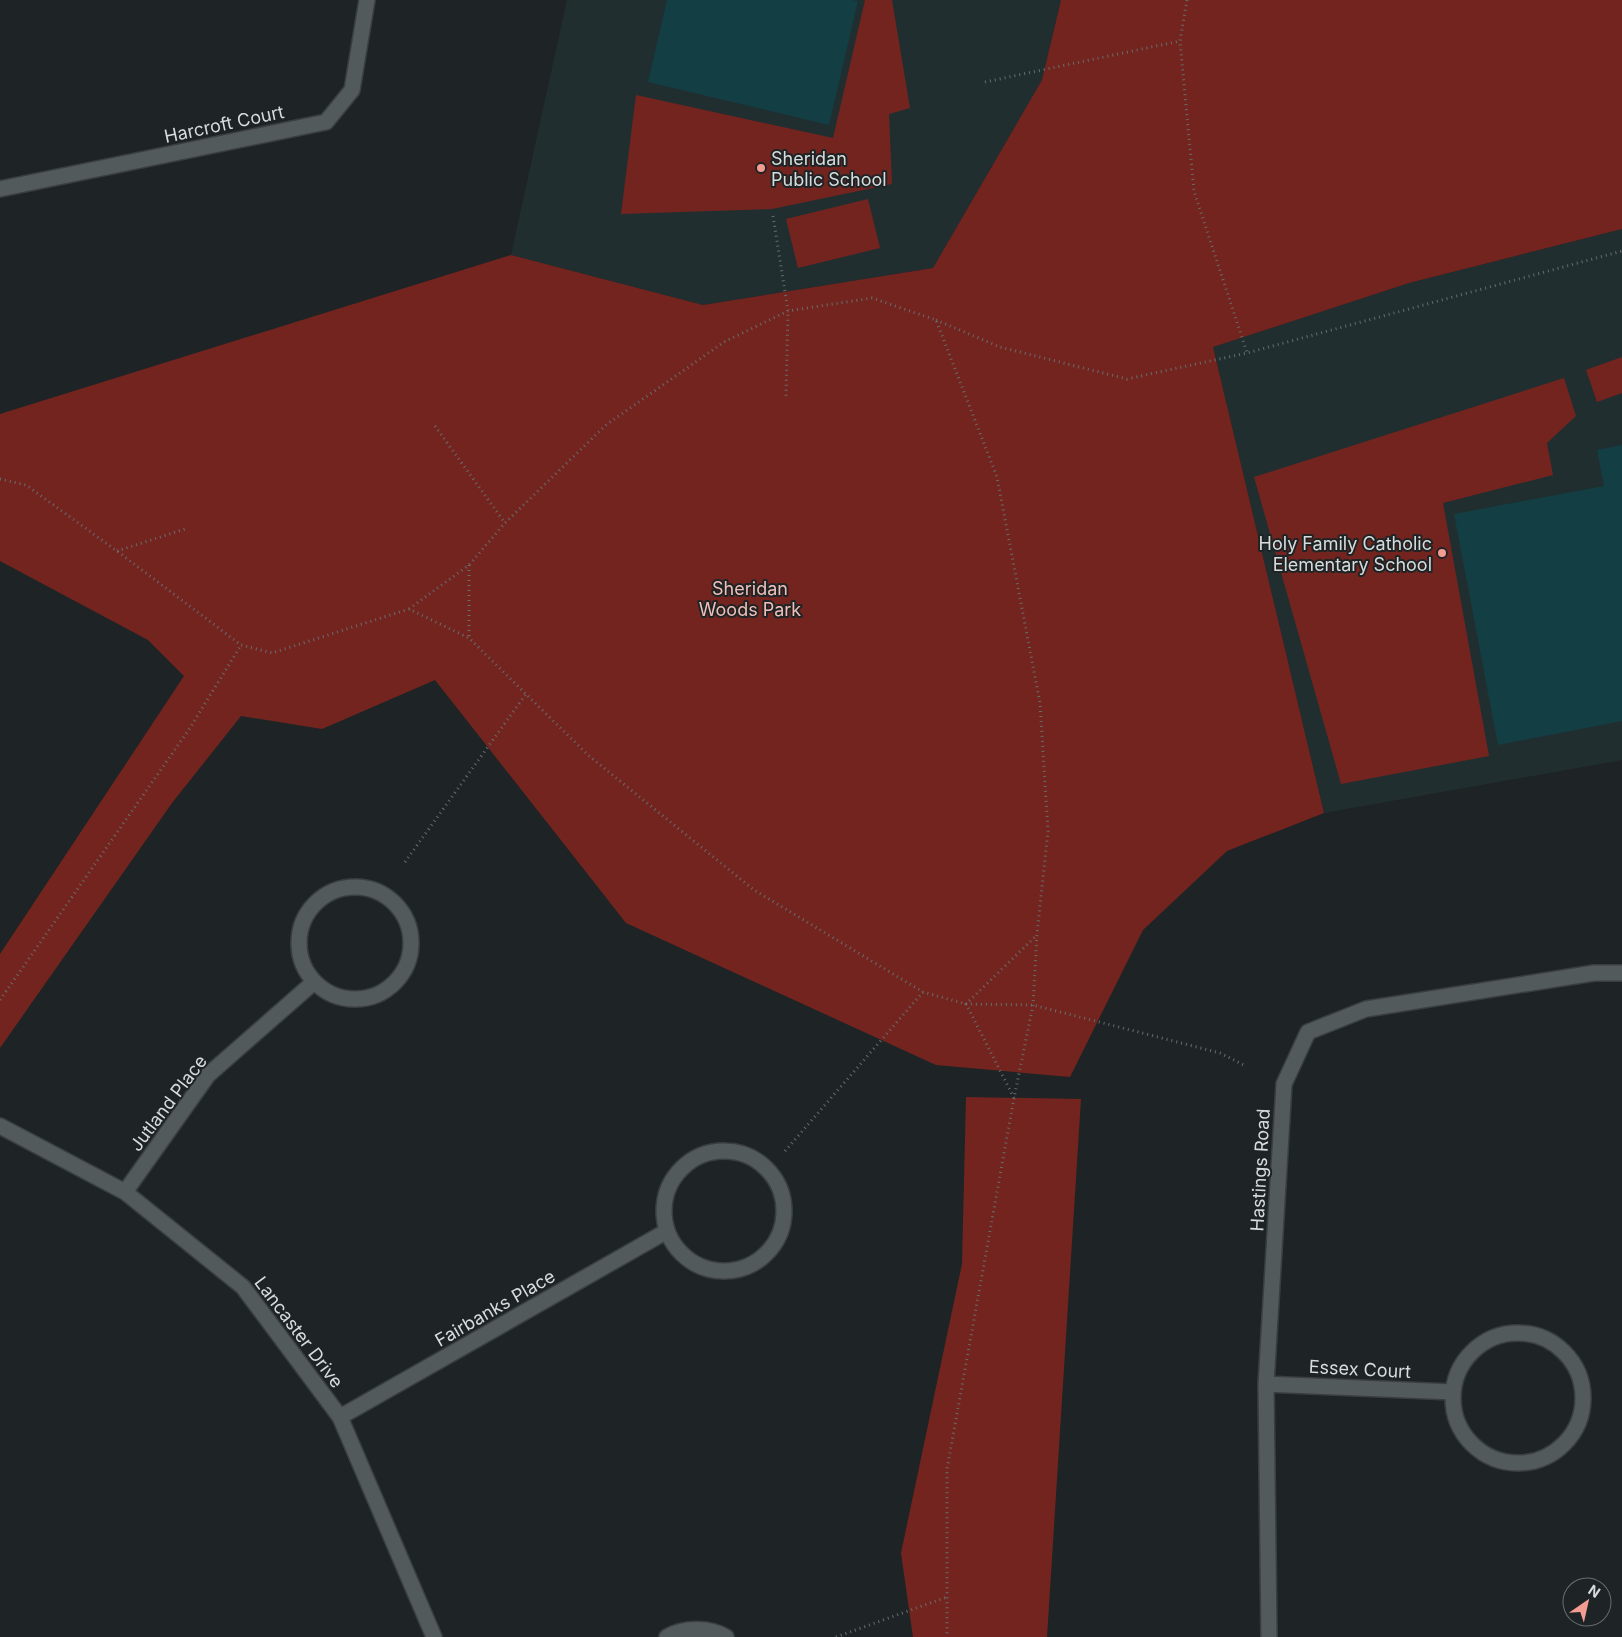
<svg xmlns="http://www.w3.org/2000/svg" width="1622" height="1637" viewBox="0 0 1622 1637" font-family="Inter,sans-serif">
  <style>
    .built { fill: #212e30 }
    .green { fill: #74241f }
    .building { fill: #133e44 }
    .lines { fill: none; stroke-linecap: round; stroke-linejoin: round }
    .street-casing { stroke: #3a3e3f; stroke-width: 18 }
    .path { stroke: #676c6d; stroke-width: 3; stroke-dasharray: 1 4; stroke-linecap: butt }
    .street { stroke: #535a5b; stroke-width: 15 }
    .poi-dot { fill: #f59c92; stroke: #1e2425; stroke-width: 2 }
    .labels { text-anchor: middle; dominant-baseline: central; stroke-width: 4; stroke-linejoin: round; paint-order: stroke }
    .street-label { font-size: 18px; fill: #d7dbdb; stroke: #1e2425 }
    .poi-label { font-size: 18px; fill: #d7dbdb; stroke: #1e2425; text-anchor: start }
    .park-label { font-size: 18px; fill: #f2bfb8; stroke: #1e2425 }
  </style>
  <rect width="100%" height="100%" fill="#1e2425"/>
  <path class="built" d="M567 0H1061L1042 80 933 268 703 305 511 255Z
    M1622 229V760L1324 813 1213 347 1409 283Z"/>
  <path class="green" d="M865 0H892L910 108 889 114 892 184 772 209 621 214 636 95 833 138Z
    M1061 0H1622V229L1409 283 1213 347 1324 813 1227 851 1143 930 1070 1077 936 1065 626 923 435 680 322 729 241 716 172 803 0 1048V954L184 676 148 640 0 561V414L511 255 703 305 933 268 1042 80Z
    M868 199 880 248 798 268 786 219Z
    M1622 357V393L1597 402 1586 370Z
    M1564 378 1576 416 1547 443 1553 475 1443 503 1489 756 1341 784 1254 477Z
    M966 1097 1081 1099 1047 1637H913L901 1553 962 1264Z"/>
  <path class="building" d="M667 0H852L858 1 829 125 648 82Z
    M1622 445V721L1498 745 1454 514 1604 486 1597 450Z"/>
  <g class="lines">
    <defs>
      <path id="street" d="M0 189 326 122 352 90 367 0
        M299 943a56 56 0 1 1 112 0a56 56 0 1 1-112 0Z
        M0 1126 125 1192 243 1287 340 1417 434 1637
        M664 1211a60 60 0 1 1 120 0a60 60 0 1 1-120 0Z
        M125 1192 208 1075 314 982
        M1453 1398a65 65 0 1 1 130 0a65 65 0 1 1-130 0Z
        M1266 1384 1453 1392
        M340 1417 667 1231
        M667 1637C683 1627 710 1627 726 1637
        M1269 1637 1266 1384 1284 1084 1308 1032 1366 1009 1594 973H1622"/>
    </defs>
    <use href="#street" class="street-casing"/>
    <path class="path" d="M1187 0 1180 41 1194 191 1247 353
      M985 82 1180 41
      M773 216 788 311 786 396
      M936 320 1000 347 1127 379 1247 353 1622 251
      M435 426 505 523
      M0 479 26 485 117 551 241 645 272 653 409 609 469 638 588 755 754 890 923 992 966 1004 1033 1005 1220 1053 1246 1066
      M117 551 185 529
      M469 565V638
      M409 609 469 565 505 523 606 425 724 342 788 311 872 298 936 320 997 477 1040 703 1048 831 1037 934 1033 1005 1014 1098 947 1469V1637
      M405 862 526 694
      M0 1000 190 728 241 645
      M1014 1098 966 1004 1037 935
      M785 1151 923 992
      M836 1637 947 1597"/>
    <use href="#street" class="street"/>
  </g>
  <g class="poi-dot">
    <circle cx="761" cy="168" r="5"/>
    <circle cx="1442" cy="553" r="5"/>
  </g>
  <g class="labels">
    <g class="street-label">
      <text transform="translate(224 124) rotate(-12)">Harcroft Court</text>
      <text transform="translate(168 1103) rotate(-53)">Jutland Place</text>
      <text transform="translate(1260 1170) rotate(-87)">Hastings Road</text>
      <text transform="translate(495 1308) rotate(-30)">Fairbanks Place</text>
      <text transform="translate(299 1332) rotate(53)">Lancaster Drive</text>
      <text transform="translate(1360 1369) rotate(3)">Essex Court</text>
    </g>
    <g class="poi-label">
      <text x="771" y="158">Sheridan<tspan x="771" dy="21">Public School</tspan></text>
      <text x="1432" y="543" text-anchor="end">Holy Family Catholic<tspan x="1432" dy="21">Elementary School</tspan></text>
    </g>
    <g class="park-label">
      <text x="750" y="588">Sheridan<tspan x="750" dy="21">Woods Park</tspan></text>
    </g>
  </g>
  <g transform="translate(1587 1602) rotate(34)"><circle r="24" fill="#1e2425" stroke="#686d6e"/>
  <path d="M0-4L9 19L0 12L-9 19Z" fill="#f59c92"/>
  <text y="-8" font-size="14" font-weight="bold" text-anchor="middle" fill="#d7dbdb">N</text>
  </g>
</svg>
